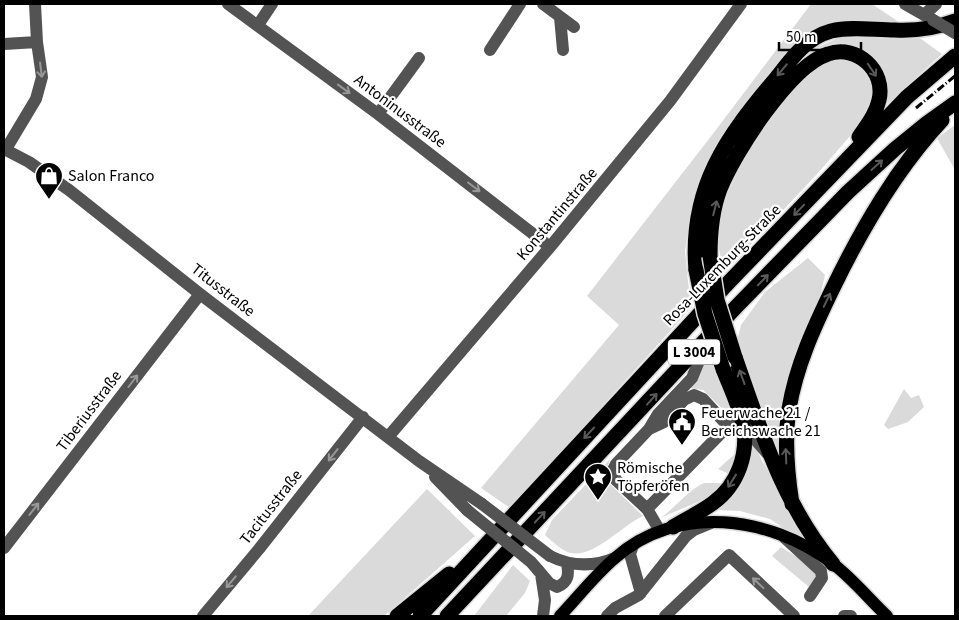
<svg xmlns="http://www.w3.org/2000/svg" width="959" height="620" viewBox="0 0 959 620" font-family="'Source Sans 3',sans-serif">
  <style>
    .green { fill: #dadada }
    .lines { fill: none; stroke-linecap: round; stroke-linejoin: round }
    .major-casing { stroke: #dbdbdb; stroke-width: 15 }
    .highway-casing { stroke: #dbdbdb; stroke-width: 18 }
    .minor { stroke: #535353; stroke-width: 12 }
    .major { stroke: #000; stroke-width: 12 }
    .highway { stroke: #000; stroke-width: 15 }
    .rail { stroke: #000; stroke-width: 3; stroke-dasharray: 8 2.5 1 2.5; stroke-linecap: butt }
    .highway-bridge-casing { stroke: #dbdbdb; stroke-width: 18; stroke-linecap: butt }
    .minor-bridge { stroke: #535353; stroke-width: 12 }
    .highway-bridge { stroke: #000; stroke-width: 15 }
    .oneway { stroke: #989898 }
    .oneway2 { stroke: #595959 }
    .labels { text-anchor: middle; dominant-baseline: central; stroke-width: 4.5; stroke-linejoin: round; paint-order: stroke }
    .shield { fill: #fff; stroke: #4c4c4c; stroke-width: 1 }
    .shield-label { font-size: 15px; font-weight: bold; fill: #000 }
    .street-label { font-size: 16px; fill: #000; stroke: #fff }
    .poi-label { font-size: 16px; fill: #000; stroke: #fff; text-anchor: start }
  </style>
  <rect width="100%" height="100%" fill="#fff"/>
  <path class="green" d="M811 4H872L905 26 814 30 791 48 762 81 704 173 690 214 685 251 688 282 692 307 510 508 481 488 619 325 587 296 712 135Z
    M917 36 942 54 887 104C891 79 883 59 859 48 852 45 844 43 837 43 821 45 808 55 797 65 775 87 763 115 749 143 733 175 717 207 701 239L726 155 788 72 809 51 838 38Z
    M850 57 868 70 875 95 864 120 817 174 723 274 717 235 722 205 751 144 772 113 795 86 824 61Z
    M955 125V170L937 138Z
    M808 258 825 275 818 305 797 356 785 471 737 341 741 325 765 292Z
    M709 354 734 415 731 417 703 390 690 388 704 360Z
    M904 389 911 398 919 395 924 407 908 422 888 429 884 425Z
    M752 444C759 449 759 457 764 464 778 487 790 512 804 536L798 538 770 519 740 511 716 510C741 489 749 477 752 444Z
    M738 446 737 455 729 474 718 469 736 453Z
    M610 459 606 472 610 484 643 516C624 524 594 558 571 553 563 552 552 541 545 535L552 520Z
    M704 483H723L712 496 660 518C676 508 686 491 704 483Z
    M427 489 475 536 384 616H308Z
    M781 547 813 567 817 576 809 587 772 556Z
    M513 565 530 581 525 593 506 616H474Z"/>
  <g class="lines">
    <defs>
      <path id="major" d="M560 616C578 597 595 575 615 558 677 503 770 516 832 563 852 578 869 599 887 616"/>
      <path id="highway" d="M710 256C710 233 712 210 720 189 735 152 790 66 828 54 857 44 886 71 879 100 876 114 867 125 859 137
        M696 270C689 188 726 137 777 77 792 58 806 38 831 31 851 26 874 30 895 30 916 31 936 28 955 21
        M735 357C761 430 782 503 833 564
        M792 504C787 472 784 441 789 409 796 366 814 327 833 288 862 228 896 169 942 120
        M673 527C686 519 701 512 713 503 738 485 749 453 743 424 739 405 730 387 723 369
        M397 616 449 574
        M420 616 729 282 907 97 955 56
        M447 616 736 307 848 192 895 149 927 123 955 103"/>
    </defs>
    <use href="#major" class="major-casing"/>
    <use href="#highway" class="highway-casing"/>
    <path class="minor" d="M228 4 378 114 550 247
      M543 4 574 27
      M905 4 933 20
      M924 15 936 4
      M560 17 563 50
      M258 25 272 4
      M4 44 37 42
      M490 50 520 4
      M378 114 419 58
      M4 149 29 162 69 190 200 294 419 461 482 504
      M6 149 36 99 42 77 37 42 35 4
      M649 429 658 414 692 378 699 361 700 346
      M388 437 550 247 670 101 741 4
      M435 477 467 510
      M647 509 728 426 736 424
      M660 531 647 509 616 480 612 472 616 464 649 429 664 422 684 400 694 395 703 399 728 426 753 437 767 453
      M785 538 821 571 822 578 810 596
      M633 545 630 554 641 593
      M4 548 200 294
      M550 556C572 567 593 567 615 558
      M538 570 549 583 557 587C569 582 569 574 567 563
      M541 574 545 600 543 616
      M203 616 259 549 363 417
      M607 616 615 608 639 595 686 536 694 530 711 523
      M665 616 729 555 794 616
      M844 616H851"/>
    <use href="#major" class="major"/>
    <use href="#highway" class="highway"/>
    <path class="rail" d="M916 108 955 76"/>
    <defs>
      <path id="highway-bridge" d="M710 256 717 300 735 357
        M696 270 705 314 723 369"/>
    </defs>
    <use href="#highway-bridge" class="highway-bridge-casing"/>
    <path class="minor-bridge" d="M933 20 955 33
      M482 504 550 556
      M467 510 531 562 538 570"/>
    <use href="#highway-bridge" class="highway-bridge"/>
  </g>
  <defs><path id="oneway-shaft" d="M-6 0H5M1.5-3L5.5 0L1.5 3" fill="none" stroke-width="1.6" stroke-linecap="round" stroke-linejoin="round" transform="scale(1.25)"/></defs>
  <g class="oneway">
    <use href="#oneway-shaft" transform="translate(41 70) rotate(83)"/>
    <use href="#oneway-shaft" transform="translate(344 89) rotate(36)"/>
    <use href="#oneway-shaft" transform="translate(474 187) rotate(37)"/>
    <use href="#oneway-shaft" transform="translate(133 381) rotate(-53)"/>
    <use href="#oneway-shaft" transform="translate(333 455) rotate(128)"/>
    <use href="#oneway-shaft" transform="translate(34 509) rotate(-52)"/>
    <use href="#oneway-shaft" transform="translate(231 582) rotate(130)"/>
    <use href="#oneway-shaft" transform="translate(758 583) rotate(-137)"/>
  </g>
  <g class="oneway2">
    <use href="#oneway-shaft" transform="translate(782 70) rotate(130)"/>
    <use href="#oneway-shaft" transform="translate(872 70) rotate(56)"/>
    <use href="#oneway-shaft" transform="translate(877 165) rotate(-42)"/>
    <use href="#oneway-shaft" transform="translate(715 208) rotate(-76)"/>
    <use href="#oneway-shaft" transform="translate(799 210) rotate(134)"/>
    <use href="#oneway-shaft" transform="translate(763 280) rotate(-46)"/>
    <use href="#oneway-shaft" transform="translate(827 300) rotate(-64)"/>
    <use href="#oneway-shaft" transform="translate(742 377) rotate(-110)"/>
    <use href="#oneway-shaft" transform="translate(652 399) rotate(-48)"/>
    <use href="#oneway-shaft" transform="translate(589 433) rotate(133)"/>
    <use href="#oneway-shaft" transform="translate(786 456) rotate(-92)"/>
    <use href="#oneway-shaft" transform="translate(732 481) rotate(122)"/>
    <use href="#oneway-shaft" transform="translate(540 517) rotate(-47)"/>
  </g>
  <defs>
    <symbol id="shop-pin" viewBox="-11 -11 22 30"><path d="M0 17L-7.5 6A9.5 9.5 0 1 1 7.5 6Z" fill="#000" stroke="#fff"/><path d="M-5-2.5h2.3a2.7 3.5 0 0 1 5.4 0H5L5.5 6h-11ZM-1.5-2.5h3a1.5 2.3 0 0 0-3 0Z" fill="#fff"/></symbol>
    <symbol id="civic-pin" viewBox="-11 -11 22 30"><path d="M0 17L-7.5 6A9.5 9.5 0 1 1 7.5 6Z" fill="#000" stroke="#fff"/><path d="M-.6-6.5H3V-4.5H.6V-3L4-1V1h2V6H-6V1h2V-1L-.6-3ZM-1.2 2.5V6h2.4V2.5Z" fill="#fff"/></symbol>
    <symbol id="sight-pin" viewBox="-11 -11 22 30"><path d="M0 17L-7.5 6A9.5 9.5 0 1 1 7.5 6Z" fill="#000" stroke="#fff"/><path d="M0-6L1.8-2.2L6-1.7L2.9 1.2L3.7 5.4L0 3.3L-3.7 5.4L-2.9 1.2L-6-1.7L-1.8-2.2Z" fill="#fff"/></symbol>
  </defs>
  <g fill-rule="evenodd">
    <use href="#shop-pin" x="33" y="160" width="32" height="43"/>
    <use href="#civic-pin" x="666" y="406" width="32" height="43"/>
    <use href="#sight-pin" x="582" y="461" width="32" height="43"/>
  </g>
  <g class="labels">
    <rect class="shield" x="668" y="339.5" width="52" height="25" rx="4"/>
    <g class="shield-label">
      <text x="694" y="352">L 3004</text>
    </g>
    <g class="street-label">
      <text transform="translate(400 111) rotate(37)">Antoninusstraße</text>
      <text transform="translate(557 214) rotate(-50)">Konstantinstraße</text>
      <text transform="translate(722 265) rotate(-46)">Rosa-Luxemburg-Straße</text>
      <text transform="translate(223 290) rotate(38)">Titusstraße</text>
      <text transform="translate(89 411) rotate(-53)">Tiberiusstraße</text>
      <text transform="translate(271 507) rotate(-52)">Tacitusstraße</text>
    </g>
    <g class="poi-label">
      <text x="68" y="176">Salon Franco</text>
      <text x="701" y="413">Feuerwache 21 /<tspan x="701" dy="18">Bereichswache 21</tspan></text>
      <text x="617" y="468">Römische<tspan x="617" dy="18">Töpferöfen</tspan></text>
    </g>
  </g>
  <rect width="959" height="620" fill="none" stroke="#000000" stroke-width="10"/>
  <path d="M779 42v8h82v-8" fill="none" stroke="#000000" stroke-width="2.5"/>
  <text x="786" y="42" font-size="15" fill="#000000" stroke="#ffffff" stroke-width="4" paint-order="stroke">50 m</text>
</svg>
